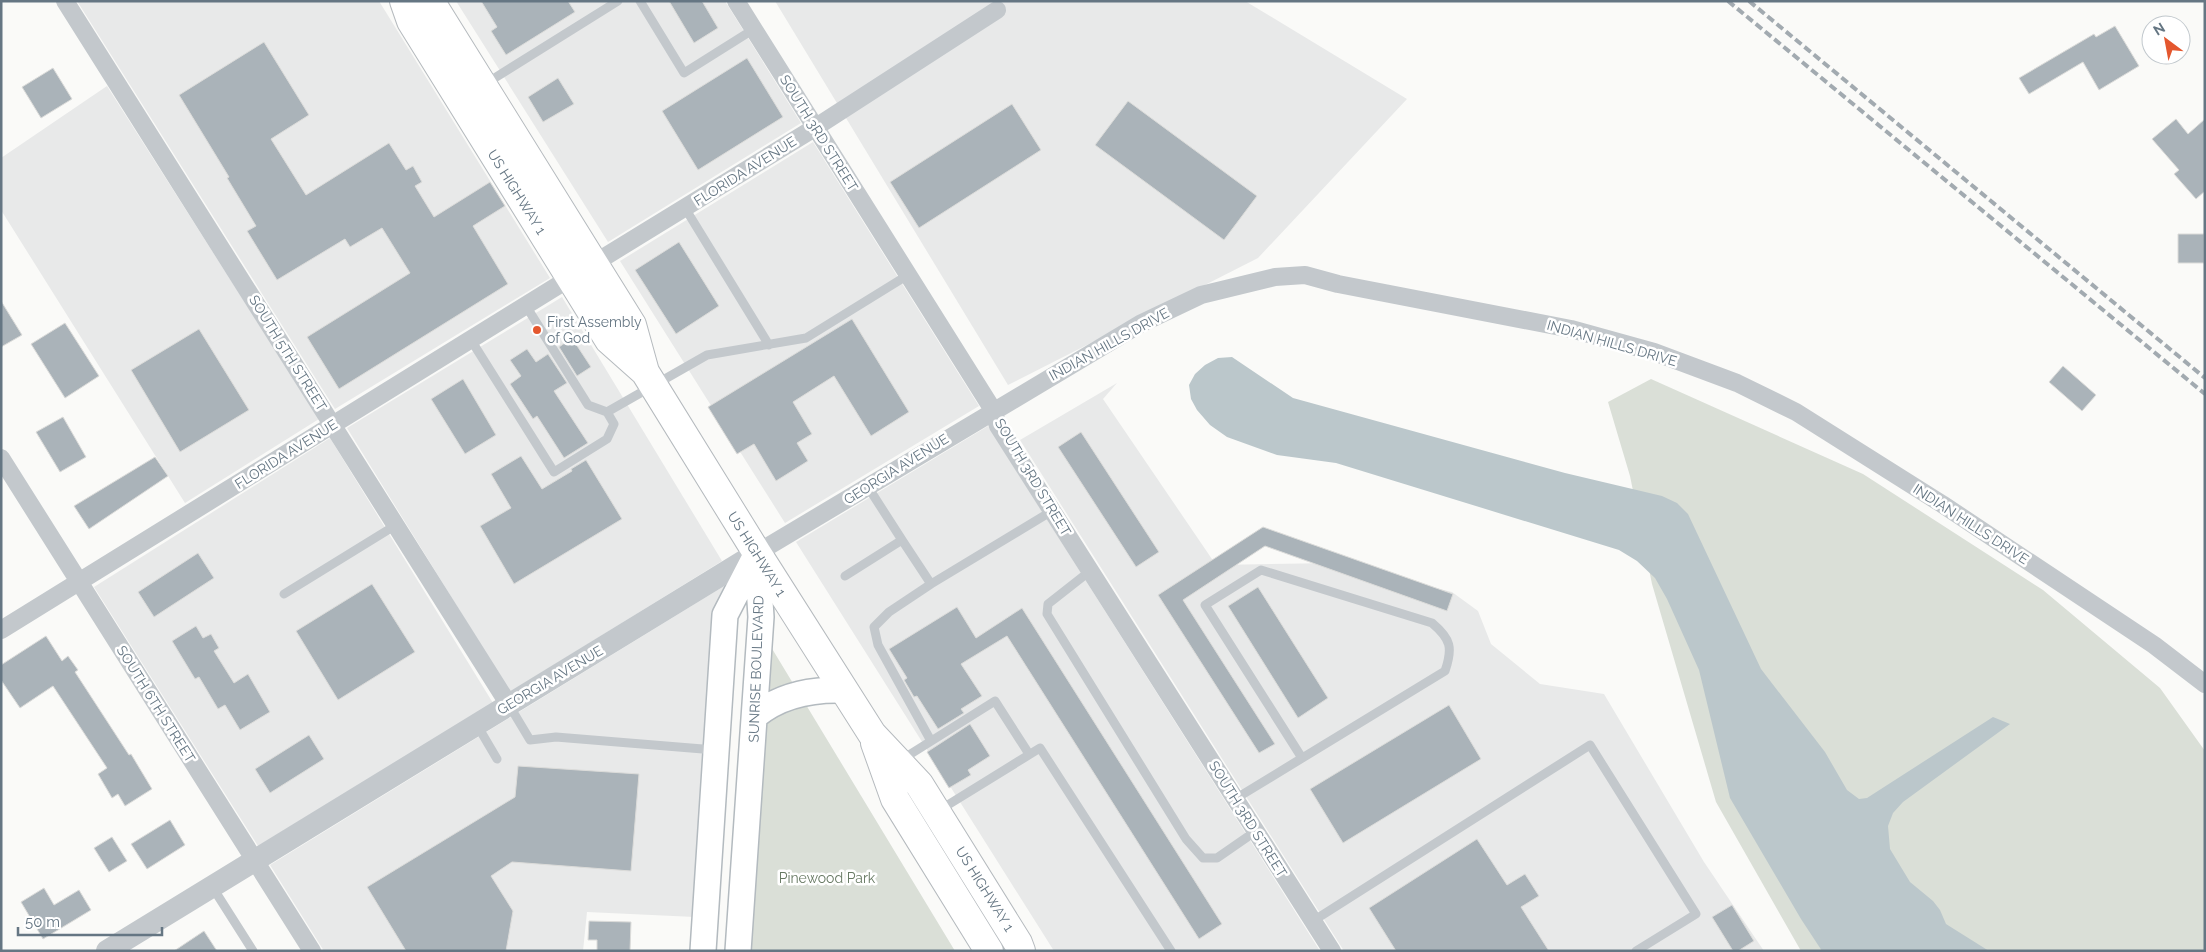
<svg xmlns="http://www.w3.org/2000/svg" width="2206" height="952" viewBox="0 0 2206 952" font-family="Raleway,sans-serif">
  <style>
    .built { fill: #e8e9e9 }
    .green { fill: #dadfd7 }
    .water { fill: #bbc7cb }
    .building { fill: #aab3b9; stroke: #dcdcda }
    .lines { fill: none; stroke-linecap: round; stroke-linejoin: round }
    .secondary-casing { stroke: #b3babf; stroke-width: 28 }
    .primary-casing { stroke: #b5babe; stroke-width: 30 }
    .service { stroke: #c3c8cc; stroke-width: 9 }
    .minor { stroke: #c3c8cc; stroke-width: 18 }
    .tertiary { stroke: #c3c8cc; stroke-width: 22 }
    .secondary { stroke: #fff; stroke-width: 25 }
    .primary { stroke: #fff; stroke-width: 28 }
    .rail { stroke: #a2aab0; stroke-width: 4; stroke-dasharray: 8 4; stroke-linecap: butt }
    .poi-dot { fill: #e4572e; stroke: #fff; stroke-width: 2 }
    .labels { text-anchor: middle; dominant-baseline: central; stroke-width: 5; stroke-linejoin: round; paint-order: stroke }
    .street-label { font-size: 14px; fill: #657683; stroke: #fff }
    .poi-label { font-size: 14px; fill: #657683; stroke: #fff; text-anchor: start }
    .park-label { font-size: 14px; fill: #687a64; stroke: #fff }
  </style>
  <rect width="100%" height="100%" fill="#fafaf8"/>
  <path class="built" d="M77 1H379L550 278 335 409Z
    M456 1H725L801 123 608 242Z
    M775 1H1245L1407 99 1258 258 1008 385Z
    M107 86 319 419 185 503 1 210V158Z
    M813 142 979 406 785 523 620 261Z
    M562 297 722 561 510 692 347 428Z
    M1117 383 1103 399 1216 565 1333 563 1452 592 1478 611 1491 644 1540 684 1604 694 1704 862 1764 951H1344L1020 440Z
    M988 426 1320 951H1054L796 542Z
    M330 438 493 703 258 846 94 587Z
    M729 583 695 917 587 912 583 951H324L270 865Z"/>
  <path class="green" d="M1651 379 1863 474 2043 590 2160 688 2205 751V951H1801L1716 802 1652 584 1630 476 1608 402Z
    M768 642 955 951H750Z"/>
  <path class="water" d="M1232 357 1293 398 1565 473 1662 496 1677 503 1688 514 1761 669 1825 752 1847 790 1859 799 1867 798 1993 717 2010 724 1903 802 1893 813 1888 826 1890 849 1910 882 1933 901 1940 910 1946 924 1989 951H1822L1801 919 1730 798 1699 670 1667 599 1655 578 1637 561 1619 550 1336 463 1277 455 1227 437 1210 425 1197 410 1191 399 1189 385 1195 374 1205 365 1218 358Z"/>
  <path class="building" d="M481 1H568L575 12 506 55 491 31 497 27Z
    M669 1H702L718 28 694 43Z
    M2115 26 2139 66 2099 90 2083 62 2029 94 2019 78 2094 34 2096 37Z
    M264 42 309 115 271 139 306 195 389 143 406 170 413 166 422 182 415 186 434 217 490 182 505 206 473 226 508 284 339 389 307 337 410 273 382 228 350 247 345 239 277 280 247 231 256 226 227 178 229 177 179 95Z
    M747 58 783 117 698 170 662 111Z
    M53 68 72 99 41 118 22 87Z
    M558 78 574 104 543 122 528 97Z
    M1128 101 1257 196 1224 240 1095 145Z
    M1012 104 1041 150 919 228 890 182Z
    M2176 119 2188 134 2205 119V191L2196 199 2174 174 2179 170 2152 139Z
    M2178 234H2204V263H2178Z
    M679 242 719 306 676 334 635 270Z
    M1 301 22 335 1 347Z
    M852 319 909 412 871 436 834 376 793 402 812 434 797 443 808 461 776 481 754 444 737 454 708 407Z
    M65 323 99 376 65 398 31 344Z
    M199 329 249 410 180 452 131 370Z
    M572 338 591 367 577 376 559 347Z
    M527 349 536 362 548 354 567 383 554 391 588 443 564 458 537 416 533 419 510 384 521 376 510 360Z
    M2063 366 2096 395 2082 411 2049 382Z
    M463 379 496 435 465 454 431 399Z
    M63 417 86 457 60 472 36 432Z
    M1081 432 1159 552 1136 567 1058 447Z
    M521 456 542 489 572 471 571 469 586 460 622 519 514 584 480 526 511 508 491 474Z
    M155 457 168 476 89 529 74 506Z
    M1263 527 1453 594 1447 611 1265 546 1183 600 1275 744 1259 753 1158 595Z
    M198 553 214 578 154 617 138 592Z
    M372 584 415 652 338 700 296 631Z
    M1258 587 1328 698 1298 718 1228 606Z
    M957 607 976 638 1022 608 1222 924 1199 939 1007 636 961 664 982 696 961 709 964 713 938 729 917 696 914 697 904 680 907 678 889 649Z
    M196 626 203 638 211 634 219 648 214 651 234 683 248 674 270 712 240 730 225 705 218 709 199 677 195 679 172 641Z
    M46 636 62 661 68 656 78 670 75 672 129 755 131 754 152 789 125 806 118 794 112 798 98 774 107 768 53 686 20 708 1 680V665Z
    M1449 705 1481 759 1343 843 1310 789Z
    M970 724 990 756 968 770 971 775 949 788 927 752Z
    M309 735 324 759 270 793 255 769Z
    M518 766 639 774 631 871 512 862 491 876 513 911 506 951H406L367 887 515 797Z
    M170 820 185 845 147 869 131 844Z
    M112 837 127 861 109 872 94 848Z
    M1477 839 1507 885 1525 874 1539 896 1521 907 1549 951H1396L1369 908Z
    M44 888 54 905 79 890 91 910 43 939 21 902Z
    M1732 905 1754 941 1738 951H1733L1712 917Z
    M589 921 631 922 630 951H597V940H588Z
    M204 931 217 951H174Z"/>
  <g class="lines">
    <defs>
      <path id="secondary" d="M755 716C780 695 813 689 844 690
        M703 951 725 615 757 553
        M738 951 761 617 757 554"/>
      <path id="primary" d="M404 1 411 21 609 340 645 372 757 553 872 734 919 784 1018 943 1021 951
        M428 1 434 7 632 325 645 372
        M875 743 895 799 989 951"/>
    </defs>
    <use href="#secondary" class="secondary-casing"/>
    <use href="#primary" class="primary-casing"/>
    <path class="service" d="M640 1 684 73 754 29
      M485 84 618 1
      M685 208 769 345
      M526 306 588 405 607 412 707 355 806 338 908 275
      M471 340 554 472 607 439 614 424 607 412
      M868 487 902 540
      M1090 571 1048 604 1047 614 1186 839 1203 858H1217L1256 831
      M845 576 902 540 931 584
      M284 594 396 525
      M509 705 530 740 556 737 715 750
      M477 725 497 759
      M931 741 878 645 874 627 889 612 931 584 1052 511
      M901 760 995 701 1029 754
      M1235 799 1445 671C1453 648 1451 639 1432 623L1261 570 1205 605 1302 758
      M938 811 1040 748 1171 951
      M213 888 253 951
      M1313 921 1590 745 1696 914 1636 951"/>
    <path class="minor" d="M65 1 509 705
      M736 1 993 410 998 426 1332 951
      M593 264 816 127 997 10
      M1 458 312 951
      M757 553 1140 324 1201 295 1275 277 1305 275 1338 284 1571 329 1654 352 1737 383 1796 412 1942 504 2154 645 2205 684
      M1 630 570 278"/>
    <path class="tertiary" d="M107 951 757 553"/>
    <use href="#secondary" class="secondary"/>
    <use href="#primary" class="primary"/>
    <path class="rail" d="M1728 1 2205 394
      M1749 1 2205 378"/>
  </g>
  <circle class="poi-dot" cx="537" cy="330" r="5"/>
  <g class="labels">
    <g class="street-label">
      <text transform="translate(819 133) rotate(58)">SOUTH 3RD STREET</text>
      <text transform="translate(745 171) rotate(-32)">FLORIDA AVENUE</text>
      <text transform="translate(517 192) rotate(58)">US HIGHWAY 1</text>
      <text transform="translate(1612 343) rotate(16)">INDIAN HILLS DRIVE</text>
      <text transform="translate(1109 344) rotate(-29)">INDIAN HILLS DRIVE</text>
      <text transform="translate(288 353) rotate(58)">SOUTH 5TH STREET</text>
      <text transform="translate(286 454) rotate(-32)">FLORIDA AVENUE</text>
      <text transform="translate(896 469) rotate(-32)">GEORGIA AVENUE</text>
      <text transform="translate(1033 477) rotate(59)">SOUTH 3RD STREET</text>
      <text transform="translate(1971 524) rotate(33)">INDIAN HILLS DRIVE</text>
      <text transform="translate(757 554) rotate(58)">US HIGHWAY 1</text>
      <text transform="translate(756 669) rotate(-88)">SUNRISE BOULEVARD</text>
      <text transform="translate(550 680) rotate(-31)">GEORGIA AVENUE</text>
      <text transform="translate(156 704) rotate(58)">SOUTH 6TH STREET</text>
      <text transform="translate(1248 819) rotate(58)">SOUTH 3RD STREET</text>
      <text transform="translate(985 889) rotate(58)">US HIGHWAY 1</text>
    </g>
    <g class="poi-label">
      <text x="547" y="322">First Assembly<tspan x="547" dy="16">of God</tspan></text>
    </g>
    <g class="park-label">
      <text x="827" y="878">Pinewood Park</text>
    </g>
  </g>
  <rect width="2206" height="952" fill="none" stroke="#657683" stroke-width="5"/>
  <g transform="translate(2166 40) rotate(328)"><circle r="24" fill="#ffffff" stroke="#c1c8cd"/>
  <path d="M0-4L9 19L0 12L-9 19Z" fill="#e4572e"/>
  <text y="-8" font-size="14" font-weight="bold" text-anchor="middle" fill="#657683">N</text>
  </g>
  <path d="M18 927v8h144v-8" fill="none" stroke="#657683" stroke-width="2.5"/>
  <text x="25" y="927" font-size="15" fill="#657683" stroke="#ffffff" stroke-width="4" paint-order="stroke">50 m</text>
</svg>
